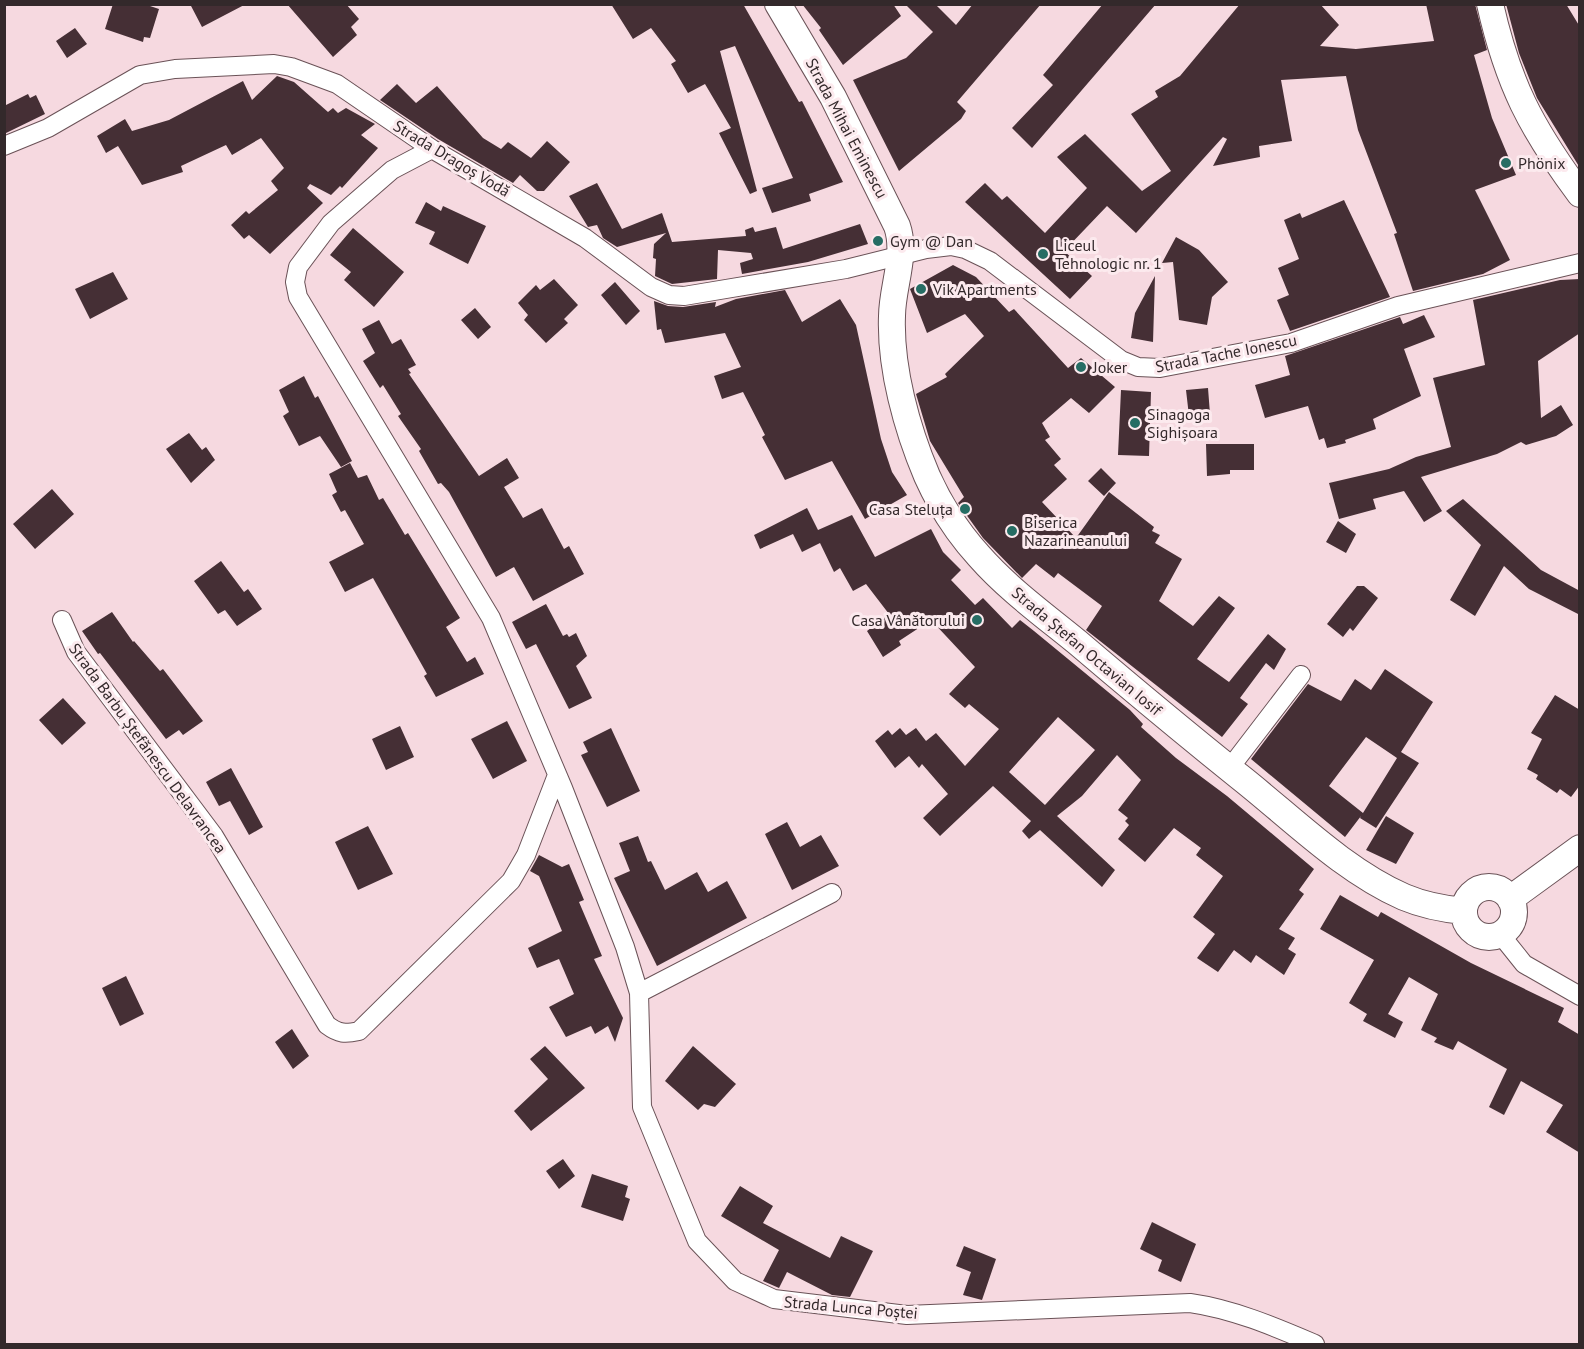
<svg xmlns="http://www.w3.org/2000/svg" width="1584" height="1349" viewBox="0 0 1584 1349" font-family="'PT Sans',sans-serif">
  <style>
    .building { fill: #452f35; fill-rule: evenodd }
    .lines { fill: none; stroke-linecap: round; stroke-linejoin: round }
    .street-casing { stroke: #6a5257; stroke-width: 20 }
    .secondary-casing { stroke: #6a5257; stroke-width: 28 }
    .street { stroke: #fff; stroke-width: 18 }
    .secondary { stroke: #fff; stroke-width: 26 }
    .poi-dot { fill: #266d64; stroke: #fceaee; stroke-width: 2 }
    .labels { text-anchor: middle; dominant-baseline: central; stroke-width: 6; stroke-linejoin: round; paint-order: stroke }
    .street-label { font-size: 16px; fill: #33292b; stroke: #fceaee }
    .poi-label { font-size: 16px; fill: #33292b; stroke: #fceaee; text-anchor: start }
  </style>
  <rect width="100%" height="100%" fill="#f6d9e0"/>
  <path class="building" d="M113 4H144L159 9 150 38 144 37 143 42 105 29Z
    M190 4H246L202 27Z
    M287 4H346L359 19 351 27 357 35 333 57Z
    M611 4H743L799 102 802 101 843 182 809 194 811 201 772 213 762 188 793 178 735 46 720 51 757 191 750 194 719 133 731 128 705 84 688 93 671 64 676 61 651 28 633 39Z
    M802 4H893L901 16 843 65 819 30 821 28Z
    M905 4H935L956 25 973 4H1041L957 102 966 111 961 119 899 171 853 80 906 58 933 32Z
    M1103 4H1156L1032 148 1012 128 1053 85 1043 75Z
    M1240 4H1320L1339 25 1320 46 1356 49 1434 41 1426 4H1475L1487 50 1474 55 1492 118 1516 175 1475 190 1510 260 1483 274 1413 291 1394 234 1397 233 1358 130 1346 76 1281 80 1292 141 1259 146 1260 157 1213 166 1227 139 1223 137 1136 233 1107 206 1064 251 1092 276 1070 299 965 202 985 183 1002 200 1007 196 1045 233 1087 188 1057 157 1085 134 1142 191 1171 171 1131 114 1158 97 1155 91 1180 76Z
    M1506 4H1566L1580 27V168L1537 98 1519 53Z
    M75 28 87 44 67 58 56 41Z
    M277 76 294 82 328 112 333 108 338 113 346 108 375 124 361 135 378 148 342 188 340 186 331 195 310 184 307 188 323 203 270 254 249 235 244 239 231 225 246 211 249 214 278 190 271 181 284 168 261 138 232 155 226 145 181 166 183 172 142 185 118 146 106 153 97 136 125 119 132 131 169 120 243 81 252 100Z
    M397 84 416 103 437 86 483 138 501 149 508 142 531 158 547 141 570 162 544 191H537L520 175 513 183 438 139 380 100Z
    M28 94 30 98 36 95 45 114 4 134V106Z
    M597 183 622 229 662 213 672 242 746 236 745 230 753 227 755 232 776 227 783 249 860 224 868 244 808 262 742 274 740 263 753 259 751 253 718 250 717 279 672 284 655 276 656 259 653 258 654 244 666 233 617 247 603 238 597 225 588 227 569 196Z
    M1344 200 1390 297 1290 331 1277 300 1289 295 1278 268 1299 259 1284 220 1300 213 1302 218Z
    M426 202 441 211 443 206 486 226 468 264 429 244 435 232 415 223Z
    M353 228 404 272 374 307 344 280 351 272 330 255Z
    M1176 237 1199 250 1228 282 1212 297 1207 325 1179 320 1173 262 1162 263Z
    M953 265 976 277 1009 312 1014 309 1068 368 1081 358 1115 387 1089 413 1071 398 1042 423 1050 437 1045 440 1061 459 1054 465 1067 479 1042 502 1076 538 1109 492 1154 527 1152 531 1160 535 1155 543 1182 559 1159 601 1193 626 1219 596 1235 608 1197 659 1229 682 1268 634 1286 649 1274 670 1266 663 1240 698 1248 704 1222 737 1086 630 1102 606 1058 573 1054 578 1036 564 1022 578 983 538 958 503 964 497 930 441 916 394 947 377 945 374 984 336 965 314 927 333 910 289Z
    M113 272 128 299 90 319 75 289Z
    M1155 276 1153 342 1131 338 1135 313Z
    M554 279 578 305 564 319 568 323 546 343 524 320 528 315 518 303 536 285 540 290Z
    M1580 279V333L1538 361 1541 418 1561 405 1573 425 1556 436 1526 445 1521 442 1497 454 1421 477 1442 511 1424 522 1404 491 1373 499 1376 509 1339 519 1329 483 1389 469 1416 457 1451 447 1433 378 1485 365 1473 300 1560 280Z
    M615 282 640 311 626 325 601 295Z
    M785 290 802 322 840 299 856 325 881 439 892 472 907 495 865 519 832 461 785 480 762 437 765 435 743 392 722 399 714 376 741 367 725 333 665 343 661 329 657 330 654 301 668 306 683 307 716 302 715 307 736 299Z
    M475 308 491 327 478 339 461 320Z
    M1424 315 1435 337 1404 349 1421 396 1373 419 1376 429 1345 440 1346 443 1327 448 1324 438 1319 440 1308 406 1265 418 1255 385 1290 375 1285 356 1400 317 1403 324Z
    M379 320 392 344 401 339 416 365 408 369 411 373 409 374 479 476 507 458 519 478 504 487 523 518 542 508 564 549 569 546 584 574 533 601 514 567 496 577 449 492 441 483 438 484 419 451 421 449 398 416 401 414 383 385 380 388 363 361 375 353 362 329Z
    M304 376 315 398 318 396 352 461 341 467 320 436 299 446 283 416 289 412 279 390Z
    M1208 388 1210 414 1189 416 1186 390Z
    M1121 390 1151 392 1149 456 1118 455Z
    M189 433 202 450 206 447 215 460 191 483 166 449Z
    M1206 444H1254V470H1230V474L1207 476Z
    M350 463 358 478 367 475 379 500 383 498 405 535 408 533 460 618 446 627 467 662 475 657 484 674 436 697 424 676 427 674 373 578 345 592 329 562 364 544 345 510 341 512 332 495 337 492 329 474Z
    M1101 468 1116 483 1104 496 1088 481Z
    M52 489 74 514 35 549 13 524Z
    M1463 499 1541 570 1580 591V615L1529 589 1504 566 1475 616 1450 600 1481 545 1446 511Z
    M807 508 818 530 852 515 875 557 931 529 943 552 961 570 951 580 975 605 983 598 1012 628 1020 620 1034 631 1130 710 1143 724 1141 727 1176 758 1227 796 1314 869 1299 890 1304 894 1279 929 1295 938 1288 949 1296 954 1284 975 1256 955 1251 963 1234 950 1218 972 1197 958 1215 934 1193 917 1223 876 1196 855 1201 848 1174 828 1145 862 1118 839 1129 825 1125 821 1128 818 1118 810 1141 780 1117 755 1082 796 1057 816 1115 870 1102 887 1040 830 1029 839 1022 831 1031 821 993 786 940 836 923 818 948 794 922 764 919 768 909 756 895 768 875 741 888 730 892 735 900 728 906 735 916 728 926 741 936 733 965 766 999 729 969 704 965 708 949 694 975 667 931 620 899 641 901 645 883 657 867 631 889 614 866 584 853 591 840 568 834 572 820 543 802 552 793 534 760 549 754 535ZM1058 717 1095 750 1045 805 1009 772Z
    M1338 521 1356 534 1346 553 1326 542Z
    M221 561 244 592 248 589 262 609 237 626 225 610 218 614 194 581Z
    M1357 586H1364L1378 598 1353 631 1350 628 1343 637 1327 624Z
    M546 604 563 636 567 634 569 637 576 633 587 656 576 666 592 698 569 709 536 644 526 649 512 622Z
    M112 612 133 642 134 641 160 671 163 669 203 721 183 735 179 730 166 739 100 653 98 654 82 631Z
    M1385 669 1433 702 1401 752 1419 763 1376 828 1360 818 1361 816 1345 837 1251 759 1308 684 1341 701 1355 679 1371 690ZM1366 737 1397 758 1363 813 1329 786Z
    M1555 695 1580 710V785L1571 797 1560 789 1557 793 1536 779 1538 775 1527 769 1542 739 1531 733Z
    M63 698 86 723 62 745 39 720Z
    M507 721 527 761 493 779 471 739Z
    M400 726 414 757 386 770 372 739Z
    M611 728 640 791 607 807 581 755 588 752 583 742Z
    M231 768 263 827 249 835 230 801 219 806 206 782Z
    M1386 816 1414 833 1396 864 1366 850Z
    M787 822 800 847 821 835 839 866 792 890 765 834Z
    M368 826 393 874 358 890 335 842Z
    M638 836 648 862 651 861 665 890 697 872 708 892 727 881 747 918 657 966 614 878 630 871 619 843Z
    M539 855 562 867 569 864 584 900 579 902 602 956 594 959 623 1018 615 1042 608 1026 595 1034 591 1026 566 1037 549 1007 574 994 559 959 537 968 528 948 562 931 539 876 530 871Z
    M1340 895 1378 917 1381 912 1471 963 1564 1008 1558 1022 1580 1035V1153L1546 1132 1563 1105 1521 1081 1504 1115 1489 1107 1507 1069 1458 1041 1453 1050 1434 1042 1437 1038 1421 1030 1438 994 1409 977 1388 1014 1403 1022 1395 1038 1363 1021 1367 1014 1349 1003 1374 960 1320 929Z
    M126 976 144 1014 120 1026 102 988Z
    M292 1029 309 1056 293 1069 275 1042Z
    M545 1046 585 1088 531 1131 514 1111 548 1079 530 1059Z
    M693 1046 736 1084 715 1107 704 1104 698 1110 665 1081Z
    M563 1159 575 1176 559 1189 546 1171Z
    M592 1174 628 1186 625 1197 630 1199 623 1221 581 1207Z
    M740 1186 773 1206 763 1223 830 1258 841 1236 873 1251 850 1297 832 1295 787 1272 779 1288 763 1281 779 1250 721 1216Z
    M1152 1222 1196 1244 1181 1282 1158 1271 1162 1260 1140 1249Z
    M964 1246 996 1259 982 1300 963 1295 971 1272 956 1266Z"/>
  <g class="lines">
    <defs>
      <path id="street" d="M4 146 48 128 140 75 175 69 274 64 291 67 337 84 432 149 585 238 651 287 669 295 684 296 846 269 926 249 951 246 965 249 990 261 1121 360 1138 367 1160 368 1291 343 1398 306 1580 263
        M432 149 392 170 331 223 298 267 295 282 298 297 491 618 563 788 625 947 639 993 642 1107 697 1241 735 1281 774 1299 907 1315 1190 1303C1233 1309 1275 1327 1315 1344
        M62 620 76 652 214 836 327 1025C339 1034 345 1034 359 1031L511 881 526 855 557 775
        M1229 769 1301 675
        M1500 934 1524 964 1580 996
        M639 993 832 893"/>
      <path id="secondary" d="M778 4 833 97 897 226C907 255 892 287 892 316 890 368 907 429 927 476 940 505 958 533 979 556 1008 589 1044 615 1077 642 1131 688 1185 733 1240 777 1292 818 1343 870 1404 897 1423 905 1443 909 1464 911
        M1490 4C1508 84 1531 128 1580 194
        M1464 912a25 25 0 1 1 50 0a25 25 0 1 1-50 0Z
        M1510 899 1580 848"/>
    </defs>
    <use href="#street" class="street-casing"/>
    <use href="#secondary" class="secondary-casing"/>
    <use href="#street" class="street"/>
    <use href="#secondary" class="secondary"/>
  </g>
  <g class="poi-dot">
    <circle cx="1506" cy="163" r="6"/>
    <circle cx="878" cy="241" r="6"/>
    <circle cx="1043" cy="254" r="6"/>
    <circle cx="921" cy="289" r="6"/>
    <circle cx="1081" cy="367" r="6"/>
    <circle cx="1135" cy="423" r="6"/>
    <circle cx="965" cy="509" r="6"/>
    <circle cx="1012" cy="531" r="6"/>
    <circle cx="977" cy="620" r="6"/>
  </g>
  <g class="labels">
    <g class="street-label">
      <text transform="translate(847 128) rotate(62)">Strada Mihai Eminescu</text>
      <text transform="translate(452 158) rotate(31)">Strada Dragoș Vodă</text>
      <text transform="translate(1226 353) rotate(-11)">Strada Tache Ionescu</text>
      <text transform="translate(1087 651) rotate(40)">Strada Ștefan Octavian Iosif</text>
      <text transform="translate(148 748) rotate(54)">Strada Barbu Ștefănescu Delavrancea</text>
      <text transform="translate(851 1307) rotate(5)">Strada Lunca Poștei</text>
    </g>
    <g class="poi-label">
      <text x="1518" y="163">Phönix</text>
      <text x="890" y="241">Gym @ Dan</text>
      <text x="1055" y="245">Liceul<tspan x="1055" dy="18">Tehnologic nr. 1</tspan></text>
      <text x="933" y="289">Vik Apartments</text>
      <text x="1093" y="367">Joker</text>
      <text x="1147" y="414">Sinagoga<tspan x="1147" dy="18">Sighișoara</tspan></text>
      <text x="953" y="509" text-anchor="end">Casa Steluța</text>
      <text x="1024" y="522">Biserica<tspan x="1024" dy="18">Nazarineanului</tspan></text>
      <text x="965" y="620" text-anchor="end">Casa Vânătorului</text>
    </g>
  </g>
  <rect width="1584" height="1349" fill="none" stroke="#33292b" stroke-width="12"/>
</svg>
